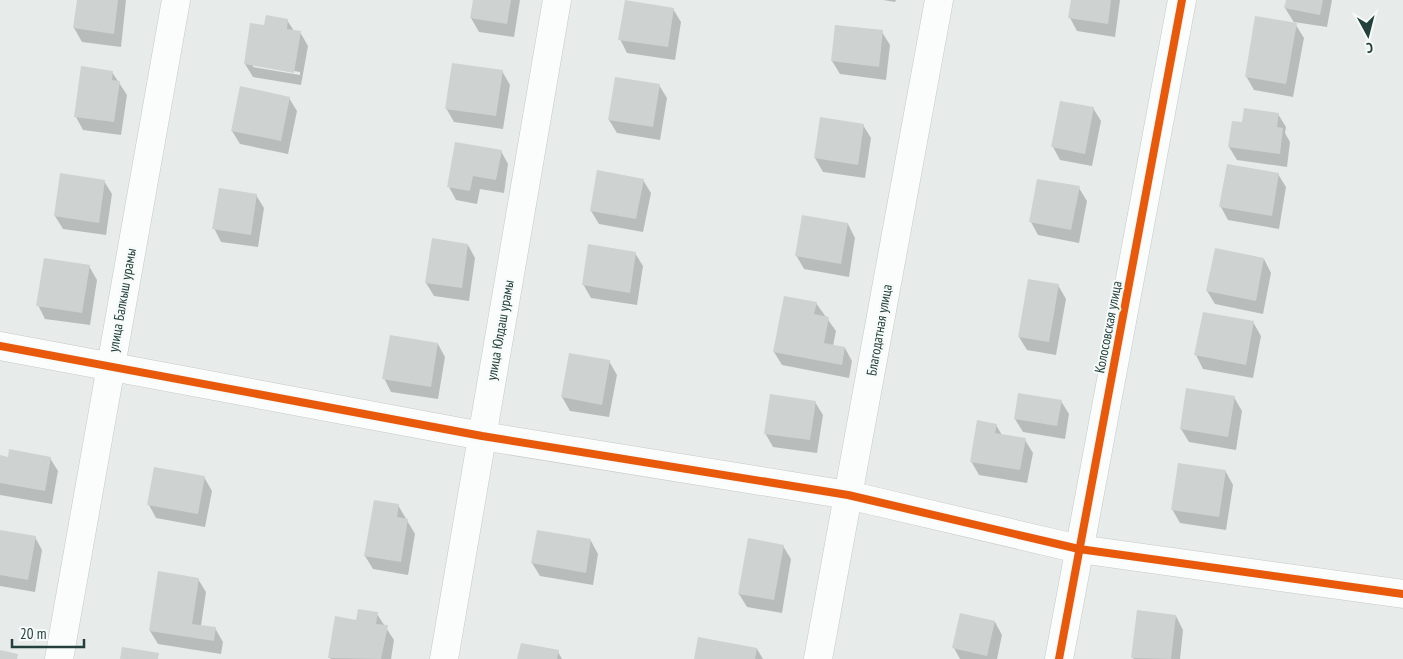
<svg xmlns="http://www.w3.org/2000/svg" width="1403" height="659" viewBox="0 0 1403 659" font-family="'PT Sans Narrow',sans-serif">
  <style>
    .shadow { fill: #0003; fill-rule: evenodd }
    .building { fill: #ced3d1 }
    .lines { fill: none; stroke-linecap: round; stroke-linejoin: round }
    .street-casing { stroke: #c4c9c7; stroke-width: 29 }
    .street { stroke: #fbfcfc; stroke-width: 28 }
    .cycleway-casing { stroke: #f6faf8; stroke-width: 11 }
    .cycleway { stroke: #e8590c; stroke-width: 8 }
    .labels { text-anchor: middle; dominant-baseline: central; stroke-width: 4; stroke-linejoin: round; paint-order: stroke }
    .street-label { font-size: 14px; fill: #23403c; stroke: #f6faf8 }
  </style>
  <rect width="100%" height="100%" fill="#e7ecea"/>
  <path class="shadow" d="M78 0H126L121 47 82 42 74 28Z
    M474 0H520L514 37 479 32 471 18Z
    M883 0H896L895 2Z
    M1072 0H1120L1115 37 1077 31 1070 18Z
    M1287 0H1332L1327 27 1294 22 1304 38 1293 97 1254 90 1246 76 1295 24 1285 8Z
    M673 9 681 22 675 60 627 53 620 39Z
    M287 20 294 31 300 32 308 46 301 85 253 77 245 64 265 26ZM253 64 300 72V75L253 67Z
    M882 32 890 45 886 80 840 74 832 61Z
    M502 71 510 85 503 129 454 122 446 108Z
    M112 72 127 95 121 135 83 130 76 117Z
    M659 85 667 98 660 140 617 133 609 120Z
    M289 98 297 111 288 154 240 144 232 131Z
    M1093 108 1101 121 1092 166 1060 160 1053 147Z
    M1278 114 1286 127 1285 133 1290 142 1287 167 1237 160 1229 147 1243 124Z
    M863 125 871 138 865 178 823 172 815 158Z
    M501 151 508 164 504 193 480 189 477 204 456 200 449 187Z
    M1278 174 1286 187 1279 229 1228 220 1221 207Z
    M643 180 651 193 643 232 599 224 591 211Z
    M104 181 112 194 106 235 63 229 55 216Z
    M1079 188 1087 201 1079 243 1038 235 1031 222Z
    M256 195 264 208 258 247 221 242 214 228Z
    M848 224 855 238 849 277 804 269 796 255Z
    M468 245 475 258 469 301 434 296 426 283Z
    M635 253 643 266 637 305 591 298 583 284Z
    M1264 259 1271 273 1263 314 1215 304 1207 291Z
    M89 266 97 280 90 325 45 319 38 305Z
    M1058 285 1066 299 1056 355 1027 350 1019 337Z
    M816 303 836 331 833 346 845 348 852 361 849 378 782 365 774 352Z
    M1253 322 1261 336 1253 378 1203 369 1196 355Z
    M438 344 445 357 438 399 391 392 384 378Z
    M609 361 617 375 609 417 570 411 562 397Z
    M1234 397 1242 411 1236 450 1189 442 1181 429Z
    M1061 401 1069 414 1065 439 1023 432 1015 419Z
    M815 402 823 415 817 453 773 447 765 433Z
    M996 425 1002 435 1025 440 1033 453 1027 483 979 475 971 461Z
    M0 457 50 458 58 471 52 504 0 495Z
    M1226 472 1233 485 1226 530 1180 523 1172 509Z
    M204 477 212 491 205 527 156 518 149 505Z
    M398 505 415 534 408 575 373 569 365 556Z
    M0 531 35 537 42 550 35 592 0 586Z
    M591 541 598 554 593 585 540 576 532 563Z
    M783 546 791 559 782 613 747 607 739 594Z
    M198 579 206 592 201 626 215 628 223 642 221 654 158 644 150 631Z
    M377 614 394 640 391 659H330L357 621Z
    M1176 616 1183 630 1180 659H1133Z
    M995 622 1002 635 997 659H960L954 648Z
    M757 649 763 659H695Z
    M558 652 562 659H519Z"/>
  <path class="building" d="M77 0H118L114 34 73 28Z
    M473 0H511L507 24 470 18Z
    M625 0 674 8 668 47 618 40Z
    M1071 0H1111L1108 24 1068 18Z
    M1286 0H1323L1320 15 1284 8Z
    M266 15 288 19 287 29 301 31 294 73 244 64 250 23 264 25Z
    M1255 16 1297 23 1286 84 1245 77Z
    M835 25 883 30 879 67 831 61Z
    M452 63 503 70 496 116 445 109Z
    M81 66 113 71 112 80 120 81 114 122 74 117Z
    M615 77 660 84 653 127 608 120Z
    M240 86 290 97 281 141 231 131Z
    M1060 101 1094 107 1085 154 1051 147Z
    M1244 108 1279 113 1277 127 1283 128 1280 154 1228 147 1232 121 1242 122Z
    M820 117 864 124 858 165 814 158Z
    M455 142 502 150 496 180 473 176 470 191 447 187Z
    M1227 164 1279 173 1272 216 1219 207Z
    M597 170 644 179 636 219 590 211Z
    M60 173 105 180 99 223 54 216Z
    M1037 179 1080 186 1071 230 1029 222Z
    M219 188 257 194 251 235 212 229Z
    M802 215 848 223 841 264 795 256Z
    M432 238 468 244 462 288 425 283Z
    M588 244 636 252 630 293 582 285Z
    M1215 248 1264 258 1256 301 1206 291Z
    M44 258 90 265 82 313 36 306Z
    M1028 279 1059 284 1049 342 1018 337Z
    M784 296 817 302 814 314 829 317 824 343 845 347 842 365 773 352Z
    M1203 312 1254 321 1246 365 1194 355Z
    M390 335 438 343 431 387 382 379Z
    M569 353 610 360 602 405 561 397Z
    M1186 388 1235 396 1228 437 1180 429Z
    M1018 393 1062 400 1057 426 1014 419Z
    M770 394 816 401 810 440 764 434Z
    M977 420 997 424 995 433 1026 438 1020 470 970 462Z
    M9 449 51 457 45 491 0 483V455L8 457Z
    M1178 463 1226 470 1219 517 1171 510Z
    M154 467 205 476 198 514 147 505Z
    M374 500 399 504 397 517 408 519 401 562 364 556Z
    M0 530 36 536 28 580 0 575Z
    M537 530 591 539 586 573 531 563Z
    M748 538 784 545 774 600 738 594Z
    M158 571 199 578 192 624 216 627 214 641 149 631Z
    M358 609 378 612 376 624 388 625 381 659 328 658 335 616 356 620Z
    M1137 610 1176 615 1171 659 1131 658Z
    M960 613 995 621 987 656 952 648Z
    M698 637 757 648 755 659H694Z
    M521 643 559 650 557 659H517Z
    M122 647 159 653 158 659H120Z
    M0 650 18 654 17 659H0Z"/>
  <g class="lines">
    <defs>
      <path id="street" d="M0 346 482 436 848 495 1079 549 1403 594
        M59 659 176 0
        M444 659 557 0
        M818 659 939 0
        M1059 659 1182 0"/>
    </defs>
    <use href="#street" class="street-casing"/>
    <use href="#street" class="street"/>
    <defs>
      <path id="cycleway" d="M0 346 482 436 848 495 1079 549 1403 594
        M1059 659 1182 0"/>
    </defs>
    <use href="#cycleway" class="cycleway-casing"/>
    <use href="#cycleway" class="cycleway"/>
  </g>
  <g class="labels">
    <g class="street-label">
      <text transform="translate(122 300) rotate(-80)">улица Балкыш урамы</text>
      <text transform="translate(1108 327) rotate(-79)">Колосовская улица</text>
      <text transform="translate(500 330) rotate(-80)">улица Юлдаш урамы</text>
      <text transform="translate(879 330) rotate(-80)">Благодатная улица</text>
    </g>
  </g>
  <g transform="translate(1368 35) rotate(173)" stroke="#f6faf8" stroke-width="4" paint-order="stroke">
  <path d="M0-4L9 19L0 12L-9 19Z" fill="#23403c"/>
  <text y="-8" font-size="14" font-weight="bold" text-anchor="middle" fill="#23403c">С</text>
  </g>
  <path d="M12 639v8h72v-8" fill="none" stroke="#23403c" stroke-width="2.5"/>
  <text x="20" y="639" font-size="15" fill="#23403c" stroke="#f6faf8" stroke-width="4" paint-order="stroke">20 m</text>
</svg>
